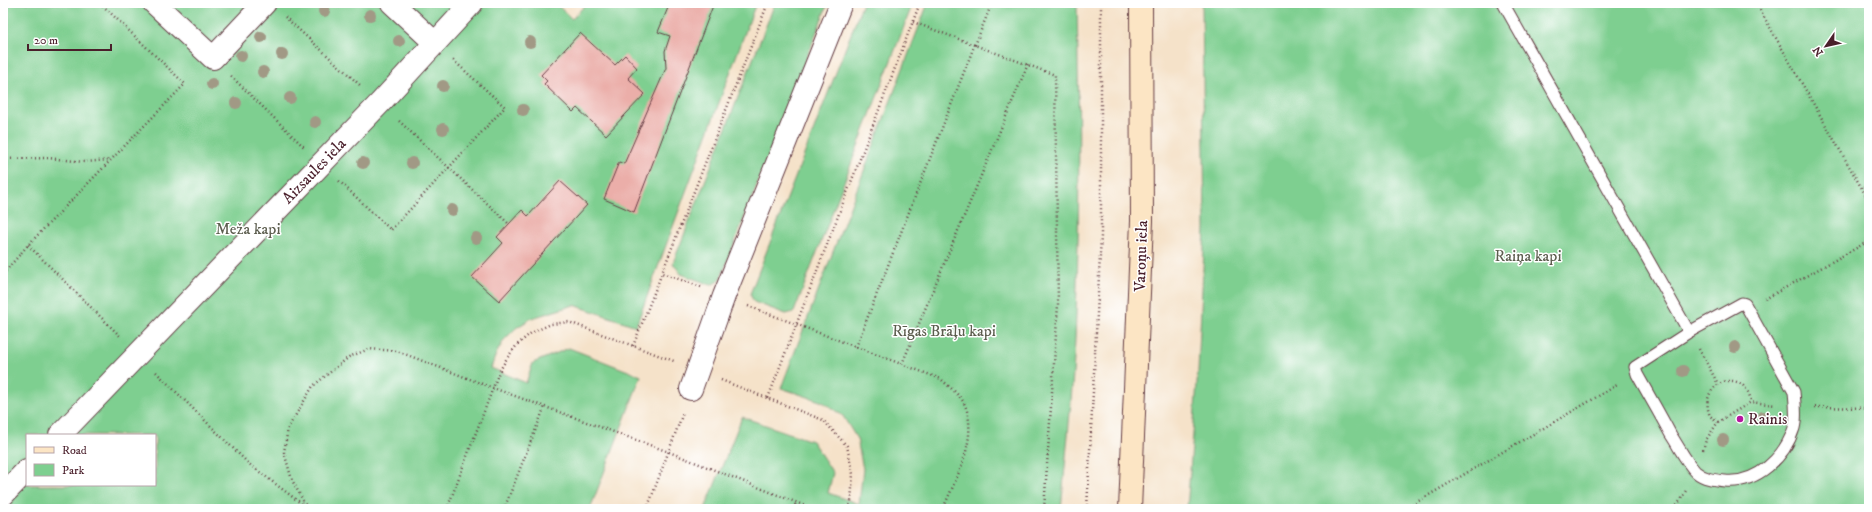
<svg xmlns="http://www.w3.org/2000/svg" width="1872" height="512" viewBox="0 0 1872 512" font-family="'IM FELL DW Pica',serif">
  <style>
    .green { fill: #7ecf90; stroke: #64775e; fill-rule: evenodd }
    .building { fill: #ebaea9 }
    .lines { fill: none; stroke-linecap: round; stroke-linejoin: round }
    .lane-casing { stroke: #643c43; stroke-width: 13 }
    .street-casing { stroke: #643c43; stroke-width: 24 }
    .secondary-casing { stroke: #643c43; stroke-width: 24 }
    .path { stroke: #643c43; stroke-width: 2.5; stroke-dasharray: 1 3; stroke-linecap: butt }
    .lane { stroke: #fff; stroke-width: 11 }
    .street { stroke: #fff; stroke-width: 22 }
    .secondary { stroke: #fce5c4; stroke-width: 22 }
    .tree { fill: #a19985 }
    .poi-dot { fill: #b5179e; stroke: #fff; stroke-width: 1.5 }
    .labels { text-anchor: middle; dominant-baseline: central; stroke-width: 3; stroke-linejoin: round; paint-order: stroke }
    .street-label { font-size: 16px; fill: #4a1f2b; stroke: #fff }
    .park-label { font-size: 16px; fill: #5c5d4e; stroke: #fff }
    .poi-label { font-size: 16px; fill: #4a1f2b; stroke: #fff; text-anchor: start }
  </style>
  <rect width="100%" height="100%" fill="#fff"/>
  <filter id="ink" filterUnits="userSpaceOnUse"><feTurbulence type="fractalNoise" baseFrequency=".025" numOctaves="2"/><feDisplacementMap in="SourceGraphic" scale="8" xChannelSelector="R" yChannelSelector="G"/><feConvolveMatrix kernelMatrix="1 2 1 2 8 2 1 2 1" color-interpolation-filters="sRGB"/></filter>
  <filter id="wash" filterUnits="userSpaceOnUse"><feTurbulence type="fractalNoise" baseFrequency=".012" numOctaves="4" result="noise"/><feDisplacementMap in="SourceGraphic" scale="16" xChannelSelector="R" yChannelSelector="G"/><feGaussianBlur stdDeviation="0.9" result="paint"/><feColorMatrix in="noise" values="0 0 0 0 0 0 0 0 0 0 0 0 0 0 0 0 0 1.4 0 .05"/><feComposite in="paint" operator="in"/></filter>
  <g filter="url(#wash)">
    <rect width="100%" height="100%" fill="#f5e2c9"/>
    <path class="green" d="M3 3H555L572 19 587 3H756L636 326 574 305 532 318 516 328 504 340 496 354 491 368 526 383 533 363 569 348 641 376 590 509H3ZM27 435H155V485H27Z
      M775 3H828L720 280 711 285 681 274 673 263Z
      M863 3H913L794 312 786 314 754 302 750 294Z
      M928 3H1077C1079 107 1080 211 1076 315 1074 380 1067 445 1061 509H705L742 417 812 441 833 473 828 493 859 504 863 469 857 439 843 416 823 402 781 388Z
      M1202 3H1869V509H1187L1198 371 1205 228Z"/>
    <g id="blocks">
      <path class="building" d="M670 3H714L634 212 604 199 619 162 624 164 666 68 665 51 670 36 658 32Z
        M580 33 615 65 625 55 637 68 628 78 645 94 606 135 577 108 573 112 544 84 547 81 541 75Z
        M560 181 587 205 499 301 472 277 503 243 497 237 509 224 522 210 528 216Z"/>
    </g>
  </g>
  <g filter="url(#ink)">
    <use href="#blocks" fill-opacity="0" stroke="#643c43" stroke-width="1"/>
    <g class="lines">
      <defs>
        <path id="lane" d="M1503 3 1689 332
          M1742 303 1745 304 1794 392C1795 403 1797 417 1794 428 1785 457 1757 484 1725 481 1715 480 1704 479 1696 472 1686 462 1679 447 1671 435 1660 414 1648 394 1637 374L1635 367 1689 332Z"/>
        <path id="street" d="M154 3 213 58 265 3
          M392 3 435 43
          M691 389 724 296 841 3
          M60 435 380 103 472 3
          M3 495 27 470"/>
        <path id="secondary" d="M1130 509 1142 221 1141 3"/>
      </defs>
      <use href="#lane" class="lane-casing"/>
      <use href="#street" class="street-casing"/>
      <use href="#secondary" class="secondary-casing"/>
      <path class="path" d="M1756 3 1869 201
        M285 17 361 86
        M913 22 1055 75 1058 305 1044 509
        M975 45 992 3
        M231 76 304 147
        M399 121 509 224
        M3 159 48 158 84 162 110 160
        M339 181 391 230 505 107 453 60
        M28 245 120 336
        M3 274 28 245 185 84 100 3
        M701 287 662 273 768 3
        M1765 299 1869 241
        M748 306 941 379C948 386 960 395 964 403 980 437 956 478 943 509
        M633 346 662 273
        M856 347 975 44
        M1699 349 1718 384
        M902 364 1028 64
        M156 372 249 464 306 507
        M721 380 823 420 847 446 853 474 851 502 848 509
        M768 398 920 3
        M1815 407 1869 408
        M1718 422 1710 416C1696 381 1746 365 1751 402
        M1703 450 1706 440 1718 422 1751 402 1776 405
        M307 508 292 480 284 452 288 428 313 386 349 357 369 349 397 351 493 388 669 452 813 509
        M447 509 499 372 507 358 517 345 531 333 551 324 569 322 674 361
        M504 509 545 406
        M647 509 683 413
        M794 509 796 502
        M1087 509 1101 236V3
        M1405 509 1619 384
        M1675 509 1687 489"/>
      <use href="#lane" class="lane"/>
      <use href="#street" class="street"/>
      <use href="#secondary" class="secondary"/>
    </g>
    <g class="tree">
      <circle cx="324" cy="11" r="6"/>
      <circle cx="370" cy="15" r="6"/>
      <circle cx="261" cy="37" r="6"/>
      <circle cx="399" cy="41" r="6"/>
      <circle cx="530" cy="42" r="6"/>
      <circle cx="282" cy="54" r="6"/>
      <circle cx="241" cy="56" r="6"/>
      <circle cx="263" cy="72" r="6"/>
      <circle cx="212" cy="84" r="6"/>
      <circle cx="443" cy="86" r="6"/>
      <circle cx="290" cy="98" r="6"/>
      <circle cx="236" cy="103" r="6"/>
      <circle cx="523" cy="110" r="6"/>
      <circle cx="315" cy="122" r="6"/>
      <circle cx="443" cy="129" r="6"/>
      <circle cx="363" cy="163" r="6"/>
      <circle cx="412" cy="163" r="6"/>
      <circle cx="452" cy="210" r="6"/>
      <circle cx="476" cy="238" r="6"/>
      <circle cx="1735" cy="347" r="6"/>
      <circle cx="1683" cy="371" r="6"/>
      <circle cx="1763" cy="417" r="6"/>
      <circle cx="1723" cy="440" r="6"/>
    </g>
  </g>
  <circle class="poi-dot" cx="1740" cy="419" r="4"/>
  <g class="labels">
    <g class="street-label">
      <text transform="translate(314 171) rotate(-46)">Aizsaules iela</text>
      <text transform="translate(1141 256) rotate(-88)">Varoņu iela</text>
    </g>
    <g class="park-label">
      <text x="248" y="229">Meža kapi</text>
      <text x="1528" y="256">Raiņa kapi</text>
      <text x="944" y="331">Rīgas Brāļu kapi</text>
    </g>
    <g class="poi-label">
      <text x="1748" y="419">Rainis</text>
    </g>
  </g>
  <rect width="1872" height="512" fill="none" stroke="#fff" stroke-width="16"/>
  <rect x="26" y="434" width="130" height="52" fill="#ffffff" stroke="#b7a5aa"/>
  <rect x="34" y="447" width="20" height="6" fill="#fce5c4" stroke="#b7a5aa"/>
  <text x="62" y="454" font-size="12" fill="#4a1f2b">Road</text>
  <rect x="34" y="464" width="20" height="12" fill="#7ecf90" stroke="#b7a5aa"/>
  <text x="62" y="474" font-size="12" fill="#4a1f2b">Park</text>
  <g transform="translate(1826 46) rotate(236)" stroke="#ffffff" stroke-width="3" paint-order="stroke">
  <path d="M0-3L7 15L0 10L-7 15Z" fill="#4a1f2b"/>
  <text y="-6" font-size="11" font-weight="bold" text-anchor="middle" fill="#4a1f2b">N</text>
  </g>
  <path d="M28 44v6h83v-6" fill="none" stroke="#4a1f2b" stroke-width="2"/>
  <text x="34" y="44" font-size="12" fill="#4a1f2b" stroke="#ffffff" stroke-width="3" paint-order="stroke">20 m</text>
</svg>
